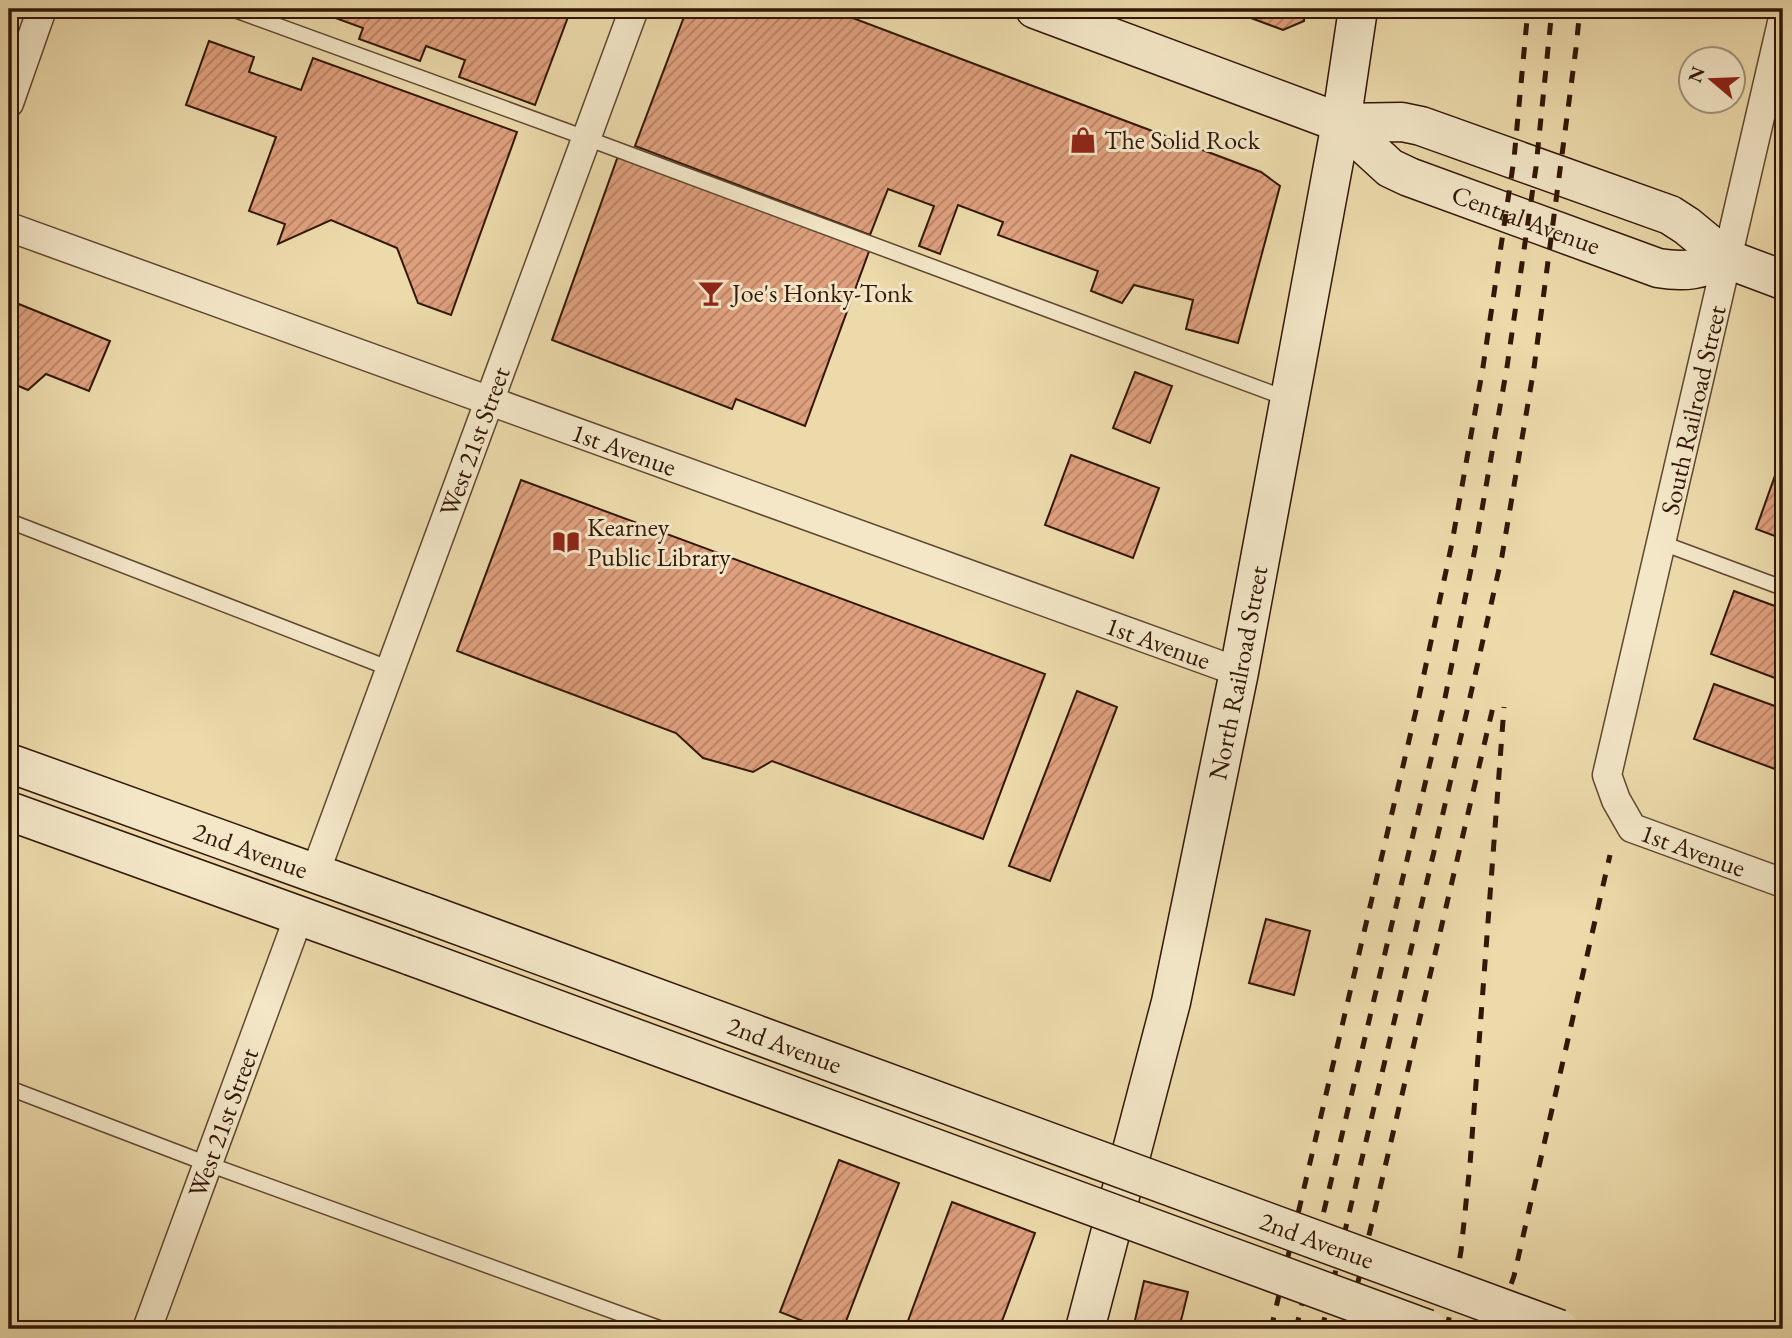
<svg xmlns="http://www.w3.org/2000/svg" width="1792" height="1338" viewBox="0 0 1792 1338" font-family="'EB Garamond',serif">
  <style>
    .building { fill: url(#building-hatch); stroke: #321607; stroke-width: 2 }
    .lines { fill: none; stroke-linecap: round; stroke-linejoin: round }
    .lane-casing { stroke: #604730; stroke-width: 17 }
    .street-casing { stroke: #604730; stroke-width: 31 }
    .secondary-casing { stroke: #321607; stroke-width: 41 }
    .lane { stroke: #f3e7c8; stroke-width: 14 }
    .street { stroke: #f3e7c8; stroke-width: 28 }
    .secondary { stroke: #f3e7c8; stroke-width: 38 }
    .rail { stroke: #321607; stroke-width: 5; stroke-dasharray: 12 12; stroke-linecap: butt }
    .secondary-bridge-casing { stroke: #321607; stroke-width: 41; stroke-linecap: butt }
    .secondary-bridge { stroke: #f3e7c8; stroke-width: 38 }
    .labels { text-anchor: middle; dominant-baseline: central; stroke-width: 6; stroke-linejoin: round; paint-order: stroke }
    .poi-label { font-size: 26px; fill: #321607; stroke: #f3e7c8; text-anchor: start }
    .street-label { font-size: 26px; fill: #321607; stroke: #f3e7c8 }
  </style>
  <defs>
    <pattern id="building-hatch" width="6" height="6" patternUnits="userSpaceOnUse" patternTransform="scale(1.75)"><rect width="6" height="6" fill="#dfa07e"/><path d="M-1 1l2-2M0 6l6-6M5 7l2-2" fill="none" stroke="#b58165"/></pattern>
  </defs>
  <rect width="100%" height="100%" fill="#ecdaab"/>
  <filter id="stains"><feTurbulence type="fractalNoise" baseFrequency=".00286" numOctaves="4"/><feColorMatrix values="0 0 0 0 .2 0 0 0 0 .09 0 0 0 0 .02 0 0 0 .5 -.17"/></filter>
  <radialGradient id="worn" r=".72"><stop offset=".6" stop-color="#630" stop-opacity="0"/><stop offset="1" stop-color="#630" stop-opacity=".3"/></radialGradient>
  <path class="building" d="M311 9H571L535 105 459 77 465 60 426 46 420 61 359 39 363 28Z
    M687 9H829L1261 172 1280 186 1238 343 1186 329 1193 300 1134 285 1122 303 1091 291 1098 271 998 235 1003 222 958 205 940 254 919 246 934 206 888 189 870 235 635 146Z
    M1227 9H1305L1304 21 1283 30Z
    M209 41 254 57 249 72 301 90 313 58 517 132 451 315 418 303 397 248 331 220 278 244 285 224 249 211 276 137 186 105Z
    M618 156 871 246 805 426 736 399 732 409 552 340Z
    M9 300 110 341 89 391 46 374 28 390 9 382Z
    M1135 372 1172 386 1150 443 1113 428Z
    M1783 453V539L1756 529Z
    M1071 455 1159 488 1133 558 1045 525Z
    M521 480 1045 674 983 839 772 761 753 772 703 758 676 733 457 651Z
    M1734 591 1783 609V681L1711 654Z
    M1714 684 1783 709V772L1694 739Z
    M1077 691 1117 707 1050 881 1009 866Z
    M1266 919 1310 931 1294 995 1249 983Z
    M839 1160 899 1183 843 1329H823L780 1312Z
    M952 1202 1035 1233 999 1329H905Z
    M1144 1281 1188 1292 1179 1329H1133Z"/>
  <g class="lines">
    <defs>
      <path id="lane" d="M232 9 586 138 1288 399
        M9 521 391 669
        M1662 543 1783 588
        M9 1088 208 1164 662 1329"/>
      <g id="street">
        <path id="s1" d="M1783 18 1607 775 1616 800 1632 828 1783 883"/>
        <path d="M9 103 42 9"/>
        <path id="s2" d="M9 227 1239 672"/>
        <path id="s3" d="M315 873 634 9"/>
        <path id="s4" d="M147 1329 299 916"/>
      </g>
      <g id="secondary">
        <path d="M1035 9 1341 123 1402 122 1421 126 1670 215 1687 226 1727 259 1783 280"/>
        <path id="s5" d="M1341 123 1390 168 1409 177 1658 268C1687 273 1700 269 1727 259"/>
        <path id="s6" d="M9 763 425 913"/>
        <path d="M9 811 411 956"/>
        <path id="s7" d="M1085 1329 1171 1002 1239 672 1341 123 1358 9"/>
      </g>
    </defs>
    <use href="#lane" class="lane-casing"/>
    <use href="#street" class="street-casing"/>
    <use href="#secondary" class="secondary-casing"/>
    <use href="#lane" class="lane"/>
    <use href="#street" class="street"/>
    <use href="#secondary" class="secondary"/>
    <path class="rail" d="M1271 1329 1418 702 1452 543 1483 367 1514 159 1528 9
      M1296 1329 1443 708 1475 549 1507 367 1536 167 1552 9
      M1322 1329 1466 715 1502 556 1534 368 1576 48 1580 9
      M1347 1329 1493 707
      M1447 1329 1461 1251 1470 1164 1504 707
      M1495 1329 1514 1276 1610 855"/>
    <defs>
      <g id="secondary-bridge">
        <path id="s8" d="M425 913 1559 1329"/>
        <path d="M411 956 1427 1329"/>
      </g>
    </defs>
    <use href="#secondary-bridge" class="secondary-bridge-casing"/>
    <use href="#secondary-bridge" class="secondary-bridge"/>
  </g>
  <defs>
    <symbol id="shop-bare" viewBox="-9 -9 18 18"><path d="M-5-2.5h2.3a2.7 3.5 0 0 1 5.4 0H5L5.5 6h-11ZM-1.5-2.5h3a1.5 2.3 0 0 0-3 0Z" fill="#8f2418" stroke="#f3e7c8" stroke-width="2.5" paint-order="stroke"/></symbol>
    <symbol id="bar-bare" viewBox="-9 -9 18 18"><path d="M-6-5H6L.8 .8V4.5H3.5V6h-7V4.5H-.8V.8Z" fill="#8f2418" stroke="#f3e7c8" stroke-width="2.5" paint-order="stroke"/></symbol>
    <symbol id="library-bare" viewBox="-9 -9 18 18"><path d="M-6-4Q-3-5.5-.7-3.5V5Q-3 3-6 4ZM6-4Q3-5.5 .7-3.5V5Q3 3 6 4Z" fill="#8f2418" stroke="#f3e7c8" stroke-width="2.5" paint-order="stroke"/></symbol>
  </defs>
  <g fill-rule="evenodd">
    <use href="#shop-bare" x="1064" y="121" width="38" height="38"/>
    <use href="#bar-bare" x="692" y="274" width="38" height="38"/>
    <use href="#library-bare" x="547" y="523" width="38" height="38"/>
  </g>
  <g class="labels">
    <g class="poi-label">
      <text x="1104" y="140">The Solid Rock</text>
      <text x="732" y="293">Joe's Honky-Tonk</text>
      <text x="587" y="527">Kearney<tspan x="587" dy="30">Public Library</tspan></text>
    </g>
    <g class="street-label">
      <text stroke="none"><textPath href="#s5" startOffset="212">Central Avenue</textPath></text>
      <text transform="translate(1693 410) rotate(-77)">South Railroad Street</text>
      <text stroke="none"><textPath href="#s3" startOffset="460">West 21st Street</textPath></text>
      <text stroke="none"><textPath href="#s2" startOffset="654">1st Avenue</textPath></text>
      <text stroke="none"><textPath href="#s2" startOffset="1222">1st Avenue</textPath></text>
      <text stroke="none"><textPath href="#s7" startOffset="674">North Railroad Street</textPath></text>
      <text stroke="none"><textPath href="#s1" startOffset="901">1st Avenue</textPath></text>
      <text stroke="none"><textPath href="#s6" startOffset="257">2nd Avenue</textPath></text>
      <text stroke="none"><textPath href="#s8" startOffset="383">2nd Avenue</textPath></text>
      <text stroke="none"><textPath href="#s4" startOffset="220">West 21st Street</textPath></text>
      <text stroke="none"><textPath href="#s8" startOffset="950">2nd Avenue</textPath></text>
    </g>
  </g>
  <rect width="1792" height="1338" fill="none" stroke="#ecdaab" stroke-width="35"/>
  <rect x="10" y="10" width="1771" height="1317" fill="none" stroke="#321607" stroke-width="3.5"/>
  <rect x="18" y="18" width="1757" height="1303" fill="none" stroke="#321607" stroke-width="2"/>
  <g transform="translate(1712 80) rotate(289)"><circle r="33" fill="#f3e7c8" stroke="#a6937b" stroke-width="2"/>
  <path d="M0-5L12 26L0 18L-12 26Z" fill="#8f2418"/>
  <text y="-10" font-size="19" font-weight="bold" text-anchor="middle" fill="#321607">N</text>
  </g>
  <rect width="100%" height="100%" filter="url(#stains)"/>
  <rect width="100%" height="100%" fill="url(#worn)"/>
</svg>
